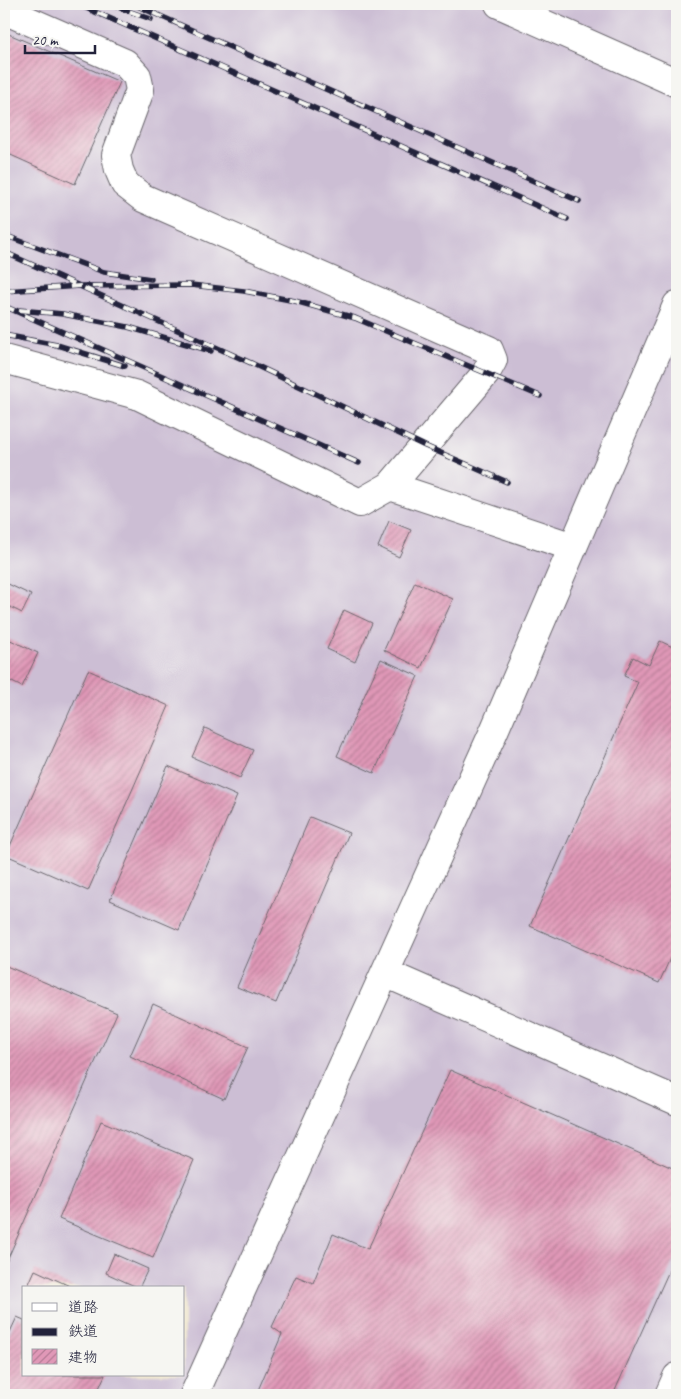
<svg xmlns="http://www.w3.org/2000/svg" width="681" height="1399" viewBox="0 0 681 1399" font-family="Caveat,'Klee One',sans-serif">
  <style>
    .industrial { fill: #ccbed4; fill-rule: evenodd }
    .building { fill: url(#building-hatch) }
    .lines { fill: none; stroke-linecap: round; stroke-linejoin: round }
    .minor-casing { stroke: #6a666d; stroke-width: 30 }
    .minor { stroke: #fff; stroke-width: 28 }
    .rail-casing { stroke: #22223b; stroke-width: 5.5 }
    .rail { stroke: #f6f6f2; stroke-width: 4; stroke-dasharray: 11; stroke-linecap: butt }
  </style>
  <defs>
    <pattern id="building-hatch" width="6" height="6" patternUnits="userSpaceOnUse" patternTransform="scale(1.25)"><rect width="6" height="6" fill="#e098b7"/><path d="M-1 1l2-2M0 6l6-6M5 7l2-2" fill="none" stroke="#b57c96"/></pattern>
  </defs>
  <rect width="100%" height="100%" fill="#f6f6f2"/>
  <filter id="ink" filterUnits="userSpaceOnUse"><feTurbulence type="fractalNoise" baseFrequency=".02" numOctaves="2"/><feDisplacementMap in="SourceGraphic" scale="10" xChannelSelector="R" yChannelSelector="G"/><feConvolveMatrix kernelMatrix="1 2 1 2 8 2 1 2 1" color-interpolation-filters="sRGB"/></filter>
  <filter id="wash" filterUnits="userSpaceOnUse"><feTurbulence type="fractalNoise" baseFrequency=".0096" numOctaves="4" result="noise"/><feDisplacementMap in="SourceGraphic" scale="20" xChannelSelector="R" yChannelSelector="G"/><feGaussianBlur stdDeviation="1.12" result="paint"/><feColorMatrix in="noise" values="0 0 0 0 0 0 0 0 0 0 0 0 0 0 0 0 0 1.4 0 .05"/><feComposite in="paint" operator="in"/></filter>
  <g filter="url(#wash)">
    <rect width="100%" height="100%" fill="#efe5cb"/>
    <path class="industrial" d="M4 4H677V1395H4ZM24 1288H184V1375H24Z"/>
    <g id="blocks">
      <path class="building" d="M4 32 120 82 75 184 4 152Z
        M389 521 411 530 399 557 378 547Z
        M4 582 31 595 22 613 4 604Z
        M415 582 453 599 421 668 384 650Z
        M344 610 372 623 355 662 327 649Z
        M4 637 38 653 22 687 4 678Z
        M660 641 677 649V943L659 983 530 926 638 682 624 676 633 657 649 665Z
        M381 659 418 676 374 773 337 756Z
        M88 670 169 706 88 891 6 855Z
        M205 728 253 750 240 778 192 757Z
        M168 766 237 796 179 930 110 900Z
        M310 817 349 833 276 1003 237 987Z
        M4 965 117 1013 4 1267Z
        M153 1004 248 1047 224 1099 130 1056Z
        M450 1070 677 1170V1253L613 1395H256L282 1334 272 1327 296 1276 313 1283 333 1234 368 1249Z
        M101 1121 194 1160 153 1258 59 1219Z
        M114 1254 148 1269 139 1288 106 1273Z
        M35 1270 74 1288H27Z
        M17 1317 24 1320V1375H105L96 1395H4V1345Z"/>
    </g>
  </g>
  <g filter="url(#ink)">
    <use href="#blocks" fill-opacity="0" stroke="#6a666d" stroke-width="1"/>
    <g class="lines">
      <defs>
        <path id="minor" d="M499 4 677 83
          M4 10 125 63 137 76 140 90 116 155 119 170 125 184 143 198 489 350 493 360 486 373 390 486
          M4 359 137 395 360 503 390 486 573 547
          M385 973 677 1101
          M194 1395 494 731 677 305
          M669 1395 677 1377"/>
      </defs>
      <use href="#minor" class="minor-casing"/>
      <use href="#minor" class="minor"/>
      <defs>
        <path id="rail" d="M77 4 567 219
          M109 4 151 19
          M133 4 579 201
          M4 235 104 272 151 279
          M4 252 251 363 425 446 507 482
          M4 291 80 286 191 285 244 291 295 301 355 318 540 396
          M4 306 359 463
          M19 310 63 314 128 327 211 351
          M4 335 57 345 125 366"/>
      </defs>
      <use href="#rail" class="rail-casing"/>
      <use href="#rail" class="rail"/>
    </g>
  </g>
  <rect width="681" height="1399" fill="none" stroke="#f6f6f2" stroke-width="20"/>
  <rect x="22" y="1286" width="162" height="90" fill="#f6f6f2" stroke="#a1a1a9"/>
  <rect x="32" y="1303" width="25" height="8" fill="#ffffff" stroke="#a1a1a9"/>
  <text x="68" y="1312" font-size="15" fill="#22223b">道路</text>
  <rect x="32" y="1328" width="25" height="8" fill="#22223b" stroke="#a1a1a9"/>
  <text x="68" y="1336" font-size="15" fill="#22223b">鉄道</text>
  <rect x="32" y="1349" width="25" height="15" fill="url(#building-hatch)" stroke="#a1a1a9"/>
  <text x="68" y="1362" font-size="15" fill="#22223b">建物</text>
  <path d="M25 45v8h70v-8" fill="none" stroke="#22223b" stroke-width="2.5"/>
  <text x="32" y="45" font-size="15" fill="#22223b" stroke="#f6f6f2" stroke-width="4" paint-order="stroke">20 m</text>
</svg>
